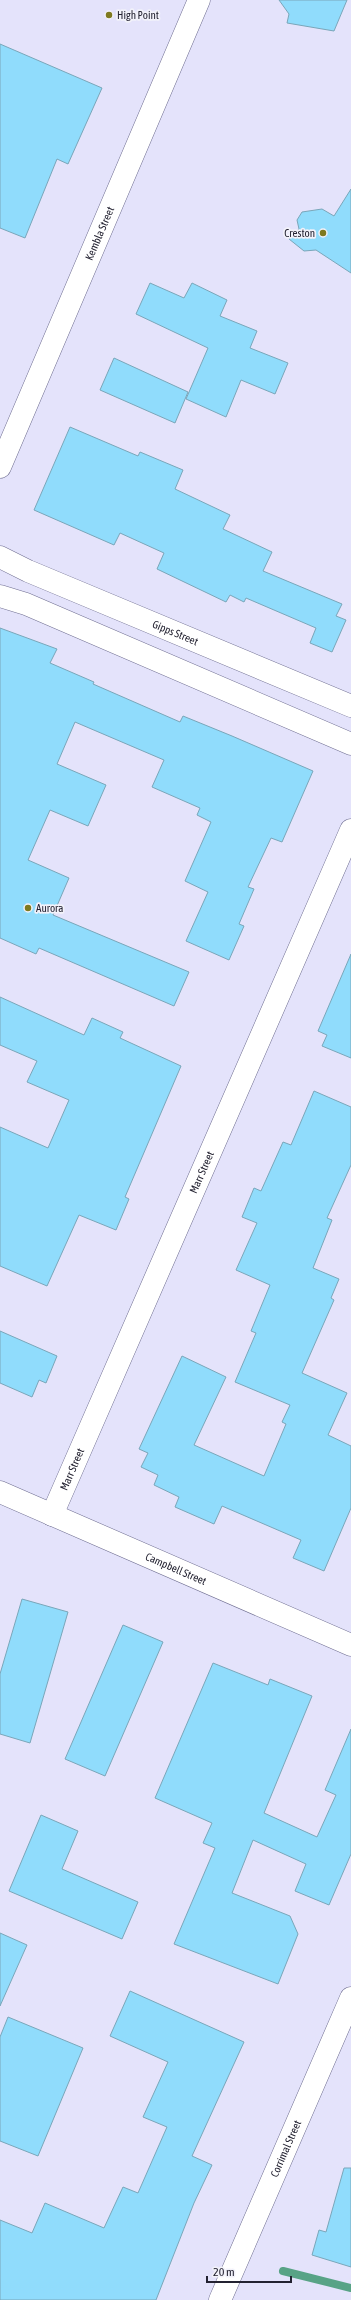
<svg xmlns="http://www.w3.org/2000/svg" width="351" height="2300" viewBox="0 0 351 2300" font-family="'Asap Condensed',sans-serif">
  <style>
    .lines { fill: none; stroke-linecap: round; stroke-linejoin: round }
    .stream { stroke: #58a386; stroke-width: 8 }
    .building { fill: #90dcfc; stroke: #7aa6b9 }
    .street-casing { stroke: #6f6e91; stroke-width: 23 }
    .secondary-casing { stroke: #6f6e91; stroke-width: 23 }
    .primary-casing { stroke: #6f6e91; stroke-width: 23 }
    .street { stroke: #fff; stroke-width: 22 }
    .secondary { stroke: #fff; stroke-width: 22 }
    .primary { stroke: #fff; stroke-width: 22 }
    .poi-dot { fill: #7e791f; stroke: #f2f2fa; stroke-width: 1.5 }
    .labels { text-anchor: middle; dominant-baseline: central; stroke-width: 3.5; stroke-linejoin: round; paint-order: stroke }
    .poi-label { font-size: 11px; fill: #232231; stroke: #f2f2fa; text-anchor: start }
    .street-label { font-size: 11px; fill: #232231; stroke: #f2f2fa }
  </style>
  <rect width="100%" height="100%" fill="#e4e3fb"/>
  <g class="lines">
    <path class="stream" d="M283 2271 351 2288"/>
  </g>
  <path class="building" d="M279 0H347L334 31 287 23 289 14Z
    M0 44 102 88 68 164 57 159 25 238 0 228Z
    M351 189V273L316 250 304 251 289 239 299 229 297 220 302 212 322 209 334 216Z
    M150 283 184 298 192 283 227 300 220 316 257 331 250 348 288 363 275 394 241 380 226 417 186 399 208 348 136 314Z
    M114 358 188 392 175 423 100 390Z
    M70 427 138 456 140 452 183 470 175 489 230 515 223 529 272 552 263 571 342 604 336 616 346 620 332 652 310 643 316 628 246 598 244 602 230 595 226 602 157 569 164 553 120 533 114 545 34 510Z
    M0 628 57 649 50 663 94 682 93 684 180 722 183 716 232 736 313 771 282 842 271 838 248 887 254 889 239 924 244 926 229 960 186 941 208 892 185 881 211 822 197 815 200 808 152 787 164 760 75 722 57 764 106 785 88 826 50 810 28 860 69 878 53 915 189 972 174 1006 39 948 36 954 0 938Z
    M351 954V1058L322 1046 327 1035 318 1031Z
    M0 997 84 1035 92 1018 123 1032 120 1038 181 1066 125 1197 129 1199 116 1230 79 1215 47 1286 0 1266V1127L48 1148 69 1100 27 1082 37 1061 0 1045Z
    M314 1091 351 1107V1165L327 1218 332 1220 313 1268 339 1279 331 1298 334 1300 302 1373 347 1393 328 1435 351 1446V1508L324 1571 293 1558 301 1540 222 1506 214 1524 175 1507 179 1497 154 1485 158 1475 141 1467 148 1453 139 1449 182 1356 226 1377 194 1445 264 1476 286 1424 282 1422 290 1405 235 1382 256 1333 251 1331 270 1285 236 1270 257 1223 242 1217 254 1188 261 1191 283 1142 291 1145Z
    M0 1331 57 1356 46 1383 39 1380 32 1397 0 1383Z
    M22 1599 68 1612 30 1743 0 1734V1674Z
    M123 1625 163 1642 105 1776 65 1759Z
    M213 1663 268 1685 270 1679 312 1696 264 1813 317 1837 336 1795 325 1790 351 1729V1854L329 1905 295 1891 306 1864 253 1840 232 1893 290 1916 298 1934 278 1984 174 1944 215 1848 203 1843 212 1823 155 1798Z
    M41 1815 78 1831 62 1869 138 1902 122 1939 9 1891Z
    M0 1933 27 1945 0 2006Z
    M130 1991 244 2042 192 2156 212 2165 194 2203 156 2300H0V2220L32 2233 45 2203 104 2228 123 2187 138 2193 167 2127 143 2117 168 2062 110 2036Z
    M8 2017 83 2048 38 2156 0 2141V2037Z
    M344 2168H351V2267L312 2255 319 2230 326 2232Z"/>
  <g class="lines">
    <defs>
      <g id="street">
        <path id="s1" d="M0 557 28 571 351 706"/>
        <path d="M0 596 26 604 351 744"/>
        <path id="s2" d="M52 1515 351 830"/>
      </g>
      <g id="secondary">
        <path id="s3" d="M0 467 199 0"/>
        <path id="s4" d="M0 1492 351 1645"/>
      </g>
      <g id="primary">
        <path id="s5" d="M220 2300 351 1998"/>
      </g>
    </defs>
    <use href="#street" class="street-casing"/>
    <use href="#secondary" class="secondary-casing"/>
    <use href="#primary" class="primary-casing"/>
    <use href="#street" class="street"/>
    <use href="#secondary" class="secondary"/>
    <use href="#primary" class="primary"/>
  </g>
  <g class="poi-dot">
    <circle cx="109" cy="15" r="4"/>
    <circle cx="323" cy="233" r="4"/>
    <circle cx="28" cy="908" r="4"/>
  </g>
  <g class="labels">
    <g class="poi-label">
      <text x="117" y="15">High Point</text>
      <text x="315" y="233" text-anchor="end">Creston</text>
      <text x="36" y="908">Aurora</text>
    </g>
    <g class="street-label">
      <text stroke="none"><textPath href="#s3" startOffset="254">Kembla Street</textPath></text>
      <text stroke="none"><textPath href="#s1" startOffset="191">Gipps Street</textPath></text>
      <text stroke="none"><textPath href="#s2" startOffset="374">Marr Street</textPath></text>
      <text stroke="none"><textPath href="#s2" startOffset="50">Marr Street</textPath></text>
      <text stroke="none"><textPath href="#s4" startOffset="192">Campbell Street</textPath></text>
      <text stroke="none"><textPath href="#s5" startOffset="165">Corrimal Street</textPath></text>
    </g>
  </g>
  <path d="M207 2276v6h84v-6" fill="none" stroke="#232231" stroke-width="2"/>
  <text x="213" y="2276" font-size="12" fill="#232231" stroke="#f2f2fa" stroke-width="3" paint-order="stroke">20 m</text>
</svg>
